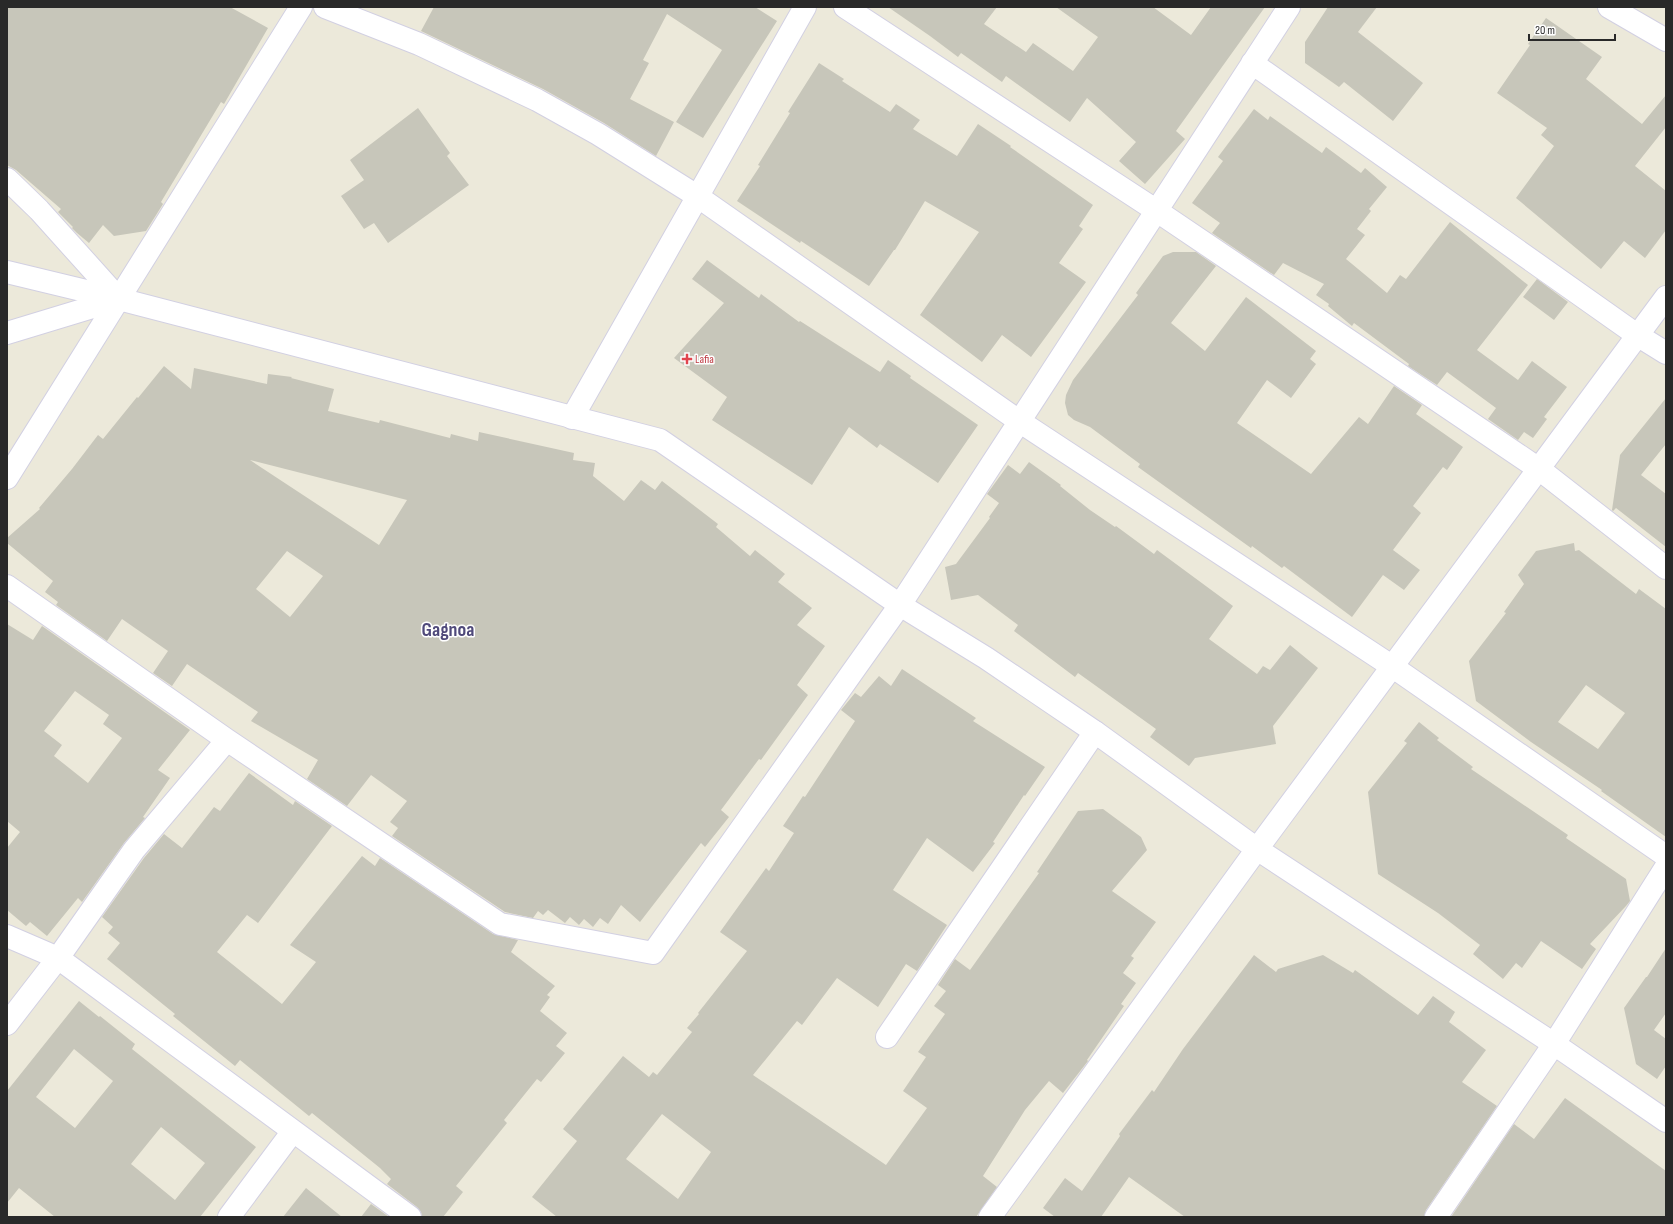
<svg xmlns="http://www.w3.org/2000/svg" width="1673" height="1224" viewBox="0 0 1673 1224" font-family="'Sofia Sans Condensed',sans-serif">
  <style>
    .building { fill: #c7c6ba; fill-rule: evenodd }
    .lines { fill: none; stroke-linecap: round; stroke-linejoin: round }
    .minor-casing { stroke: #d2d0e2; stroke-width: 24 }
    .tertiary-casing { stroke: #d2d0e2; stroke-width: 24 }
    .minor { stroke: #fff; stroke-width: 22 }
    .tertiary { stroke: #fff; stroke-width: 22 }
    .health-dot { fill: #e0444e; stroke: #fff; stroke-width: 1.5 }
    .labels { text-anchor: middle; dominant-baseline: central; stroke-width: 3; stroke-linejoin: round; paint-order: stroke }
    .health-label { font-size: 12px; fill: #be3a42; stroke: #fff; text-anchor: start }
    .town-label { font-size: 20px; font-weight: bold; fill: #4f497a; stroke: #fff }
  </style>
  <rect width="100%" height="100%" fill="#ece9da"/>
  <path class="building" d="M7 7H230L268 28 224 104 221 102 161 202 163 204 146 231 114 236 103 225 89 243 77 233 72 228 73 227 58 212 61 209 16 170 7 165Z
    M434 7H755L777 21 703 138 676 122 722 50 667 14 643 60 649 63 630 99 674 122 656 156 604 123 543 89 421 31Z
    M888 7H997L984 24 1026 52 1033 43 1073 71 1098 37 1056 7H1153L1191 35 1211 7H1265L1176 131 1185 139 1145 184 1119 161 1136 142 1087 98 1070 122 1006 76 1002 82 961 53 958 57 930 36Z
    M1328 7H1377L1358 32 1423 83 1393 121 1344 82 1339 87 1305 63V42Z
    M1546 18 1602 57 1586 79 1642 124 1666 95V127L1635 166 1666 191V230L1645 258 1624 241 1601 269 1516 198 1554 146 1541 135 1547 128 1497 93 1530 45 1528 44Z
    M819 63 844 79 842 81 890 112 896 104 920 120 913 129 957 156 978 124 1011 146 1010 147 1093 205 1079 226 1083 229 1059 263 1086 282 1031 357 1002 335 982 362 920 315 979 232 925 201 895 250H894L869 286 801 241 800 243 737 201 760 166 758 165 790 113 788 112Z
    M418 108 450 153 447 156 469 185 388 243 374 223 364 229 341 196 364 180 350 160Z
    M1254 109 1268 120 1270 116 1322 153 1326 147 1361 173 1365 168 1387 187 1369 209 1371 211 1357 229 1365 235 1346 259 1387 293 1400 275 1406 279 1450 222 1528 285 1477 350 1518 380 1532 361 1567 387 1544 417 1547 419 1533 438 1524 432 1518 440 1488 419 1496 408 1447 372 1437 385 1408 366 1409 364 1354 323 1352 326 1328 306 1329 304 1316 295 1324 284 1283 263 1274 275 1212 233 1220 223 1192 203 1223 161 1218 157Z
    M1173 252H1196L1216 266 1171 323 1205 351 1246 297 1316 351 1310 359 1316 364 1291 398 1267 380 1237 423 1311 474 1359 417 1368 424 1394 386 1422 405 1416 414 1463 447 1447 470 1443 467 1413 506 1421 513 1393 550 1420 570 1404 590 1383 575 1352 617 1284 566 1282 568 1252 546 1251 548 1138 467 1140 464 1090 427 1074 420 1068 415 1065 403 1066 395 1073 380 1138 295 1136 293 1163 256Z
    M707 260 759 298 761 294 799 322 800 321 880 372 888 360 911 376 910 378 978 425 938 483 880 444 877 448 849 427 812 485 712 420 727 397 674 358 724 303 692 279Z
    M1537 279 1568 302 1554 320 1523 297Z
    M164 366 191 389 194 368 267 384 268 374 292 377 291 378 334 389 328 411 379 423 380 420 450 438 451 434 478 441 479 432 574 453 573 460 595 463 593 476 624 501 641 480 655 490 662 481 718 524 716 527 750 556 755 550 785 574 778 582 812 608 797 625 825 646 797 685 808 695 761 760 759 759 721 810 729 817 705 847 701 843 640 922 621 905 608 924 600 918 593 927 584 919 579 925 570 917 565 923 548 910 543 915 538 911 533 918 505 912 392 836 398 828 390 822 407 801 371 775 347 806 307 779 318 760 251 721 258 712 187 664 172 686 153 673 168 651 122 619 107 641 56 605 58 602 45 592 53 581 7 543V538L40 509 39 508 72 469 98 435 103 439 137 397 138 398ZM250 460 407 500 379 545ZM287 551 323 576 290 617 256 589Z
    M1666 398V444L1641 475 1666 494V547L1616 508 1613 511 1612 510 1620 455Z
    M1029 462 1061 485 1060 486 1090 510 1115 527 1116 526 1154 554 1157 550 1233 606 1209 639 1257 674 1263 666 1270 670 1290 645 1318 668 1273 726 1276 744 1195 758 1189 766 1150 737 1156 729 1078 673 1075 677 1014 631 1018 625 978 595 951 600 945 567 956 564 990 518 989 517 999 503 987 494 1008 465 1020 474Z
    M1574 543 1575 551 1579 550 1636 594 1639 589 1666 609V837L1601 791 1602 790 1531 742 1476 701 1469 661 1506 613 1504 612 1524 584 1518 575 1536 551ZM1586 685 1625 713 1598 749 1558 722Z
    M7 624 33 640 42 626 190 730 158 770 170 778 143 817 145 818 124 843 82 902 78 898 47 936 30 922 26 926 7 910V848L20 832 7 821ZM75 691 109 715 103 724 122 738 88 783 54 756 62 745 44 731Z
    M902 669 976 718 973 721 1045 767 1025 796 1024 795 993 842 995 843 973 872 927 838 893 890 947 925 917 971 906 964 878 1007 837 978 802 1025 797 1021 753 1075 886 1165 927 1108 903 1091 926 1057 918 1052 945 1014 934 1006 946 991 938 985 955 959 970 970 1039 873 1037 872 1078 811 1103 809 1141 837 1147 850 1112 891 1156 922 1131 956 1134 958 1123 973 1136 983 1121 1004 1124 1006 1087 1060 1088 1061 1063 1093 1049 1081 1025 1110 983 1176 997 1187 976 1217H557L532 1197 577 1141 563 1129 623 1056 649 1077 653 1072 657 1075 692 1032 687 1028 699 1014 698 1013 747 951 720 932 766 868 769 871 794 833 783 826 803 796 805 797 855 721 841 710 855 693 861 697 879 676 891 686ZM662 1114 711 1152 678 1199 626 1159Z
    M1419 722 1439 738 1437 740 1473 767 1471 769 1568 835 1566 838 1626 879 1630 901 1626 906 1590 944 1596 949 1582 969 1541 941 1522 968 1516 963 1503 979 1473 954 1480 945 1438 913 1378 874 1368 792 1407 743 1404 741Z
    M249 773 293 805 295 801 332 826 258 923 247 915 217 952 282 1004 316 962 290 945 362 856 375 866 380 858 493 934 518 940 511 952 555 986 547 995 550 997 540 1011 567 1033 556 1046 565 1053 541 1082 537 1079 504 1120 507 1123 456 1186 463 1192 443 1217H422L421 1212 417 1207 387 1184 391 1179 380 1168 312 1113 309 1116 240 1060 235 1066 173 1016 175 1014 107 959 120 943 108 933 113 927 102 917 144 858 164 834 182 848 214 807 220 811Z
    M1666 948V1013L1654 1030 1666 1039V1066L1657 1079 1636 1064 1624 1008 1646 977H1647Z
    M1254 955 1276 972 1278 969 1323 955 1353 973 1355 970 1418 1015 1433 996 1455 1012 1449 1022 1486 1050 1462 1082 1497 1106 1426 1210 1424 1217H1185L1129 1177 1101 1217H1055L1043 1208 1065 1178 1082 1191 1120 1136 1119 1134 1152 1090 1154 1092 1183 1049Z
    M79 1001 99 1017 100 1016 135 1044 132 1049 256 1147 200 1217H55L19 1188 7 1203V1091ZM74 1049 113 1081 75 1128 36 1097ZM161 1127 205 1163 175 1200 131 1164Z
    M1565 1098 1666 1171V1217H1451L1514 1124 1534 1139Z
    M306 1188 342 1217H283Z
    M371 1204 389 1217H361Z"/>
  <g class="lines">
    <defs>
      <path id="minor" d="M325 7 419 44 537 100 598 134 697 196 1019 421 1393 667 1666 856
        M845 7 1157 211 1539 469 1666 568
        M1609 7 1666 40
        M1252 63 1637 335 1666 353
        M7 179 39 210 119 299
        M7 333 119 299
        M572 418 805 7
        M7 478 301 7
        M7 586 227 740 500 924 653 953 900 605 1289 7
        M7 936 58 958 410 1217
        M7 1024 58 958 134 850 227 740
        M887 1037 1095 732
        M229 1217 293 1131
        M1436 1217 1554 1044 1666 867"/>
      <path id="tertiary" d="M7 272 119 299 660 440 900 605 986 658 1095 732 1257 849 1554 1044 1666 1121
        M990 1217 1257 849 1666 297"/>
    </defs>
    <use href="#minor" class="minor-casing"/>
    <use href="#tertiary" class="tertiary-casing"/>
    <use href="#minor" class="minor"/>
    <use href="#tertiary" class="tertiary"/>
  </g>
  <path class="health-dot" d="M685 353h4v4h4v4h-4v4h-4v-4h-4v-4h4z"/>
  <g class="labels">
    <g class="health-label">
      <text x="695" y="359">Lafia</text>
    </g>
    <g class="town-label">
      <text x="448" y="630">Gagnoa</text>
    </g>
  </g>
  <rect width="1673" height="1224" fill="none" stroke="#292929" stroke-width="16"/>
  <path d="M1529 34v6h86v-6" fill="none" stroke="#292929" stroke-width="2"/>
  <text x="1535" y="34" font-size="12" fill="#292929" stroke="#ffffff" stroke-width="3" paint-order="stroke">20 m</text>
</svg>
